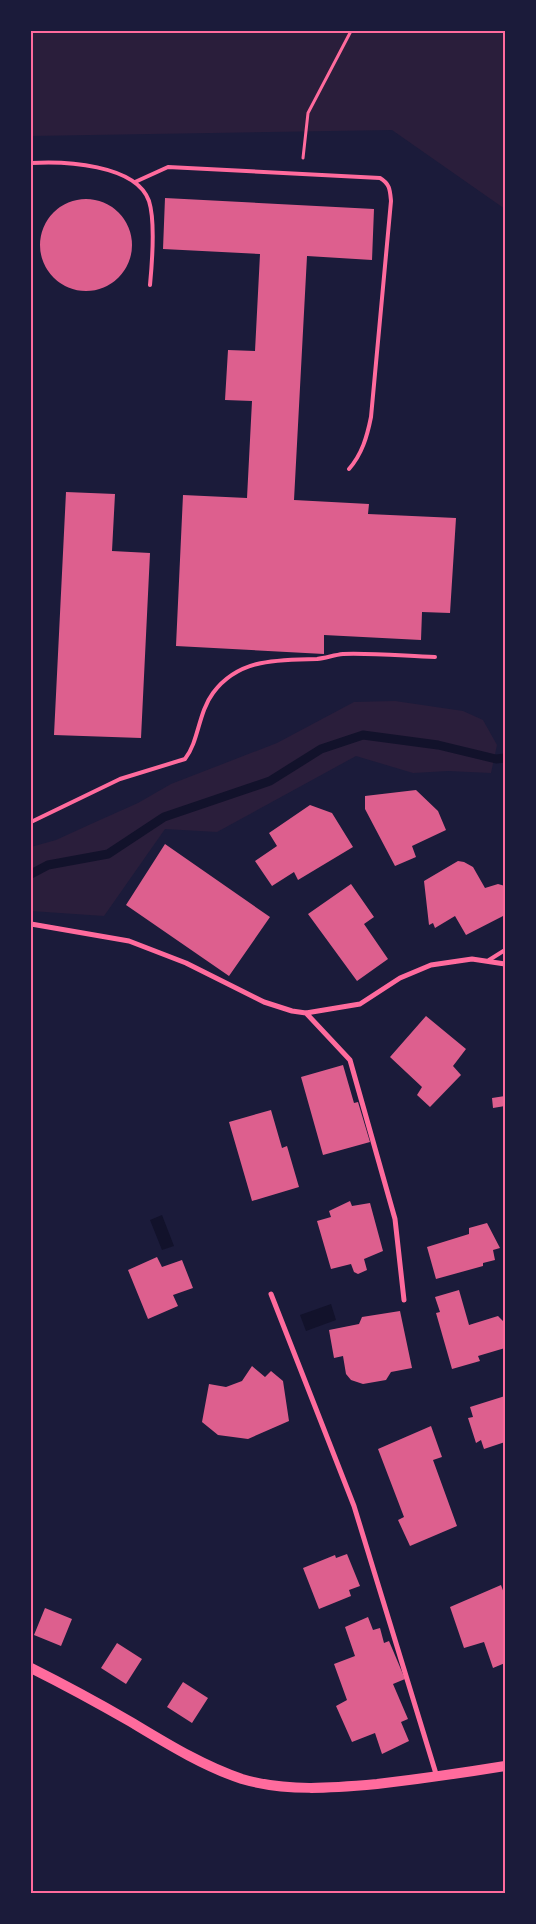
<svg xmlns="http://www.w3.org/2000/svg" width="536" height="1924" viewBox="0 0 536 1924" font-family="Rubik,sans-serif">
  <style>
    .green { fill: #2a1e3b }
    .water { fill: #12122b }
    .lines { fill: none; stroke-linecap: round; stroke-linejoin: round }
    .stream { stroke: #12122b; stroke-width: 9 }
    .building { fill: #dd5f8e }
    .path { stroke: #ff6b9d; stroke-width: 3 }
    .service { stroke: #ff6b9d; stroke-width: 4 }
    .minor { stroke: #ff6b9d; stroke-width: 5 }
    .secondary { stroke: #ff6b9d; stroke-width: 10 }
    .neatline { fill: none; stroke: #ff6b9d; stroke-width: 2 }
  </style>
  <rect width="100%" height="100%" fill="#1b1b3a"/>
  <path class="green" d="M31 31H505V209L392 130 31 136Z
    M395 701 463 711 483 720 497 745 491 773 448 771 413 773 356 756 217 832 165 829 104 916 31 911V847L56 840 91 824 138 803 171 784 277 743 354 702Z"/>
  <path class="water" d="M162 1215 174 1246 162 1250 150 1220Z
    M331 1304 336 1320 306 1331 300 1315Z"/>
  <g class="lines">
    <path class="stream" d="M31 874 48 865 108 854 164 817 270 781 321 749 363 735 438 745 496 759 505 758"/>
  </g>
  <path class="building" d="M165 198 374 209 372 260 307 256 294 500 369 504 368 514 456 518 450 613 422 612 421 640 324 635V654L176 646 183 495 247 498 252 401 225 400 228 350 255 351 260 254 163 249Z
    M40 245a46 46 0 1 1 92 0a46 46 0 1 1-92 0Z
    M66 492 115 494 112 551 150 553 141 738 54 735Z
    M416 790 438 811 446 830 412 846 416 857 395 866 365 809V796Z
    M310 805 332 813 353 847 298 880 294 872 272 886 255 861 277 846 269 833Z
    M165 844 270 917 229 976 126 905Z
    M458 861 464 862 473 867 485 888 498 884 505 886V915L466 935 455 916 435 928 433 923 429 925 424 881Z
    M351 884 374 917 364 924 388 959 357 981 308 914Z
    M426 1016 466 1049 453 1066 461 1075 430 1107 417 1095 422 1087 390 1057Z
    M343 1065 354 1103 358 1102 370 1142 323 1155 301 1077Z
    M505 1096V1106L493 1108 492 1098Z
    M271 1110 282 1148 287 1146 299 1187 252 1201 229 1122Z
    M350 1201 352 1206 370 1203 383 1251 364 1259 367 1270 358 1274 354 1272 351 1264 331 1269 317 1221 331 1217 329 1211Z
    M487 1223 500 1248 493 1250 495 1260 483 1263V1266L436 1279 427 1247 469 1234V1228Z
    M157 1257 162 1267 182 1260 193 1288 173 1295 178 1306 148 1319 128 1270Z
    M459 1290 469 1325 498 1316 505 1323V1348L478 1356 480 1361 452 1369 436 1313 440 1312 435 1297Z
    M400 1311 412 1368 391 1372 386 1380 363 1384 351 1380 346 1374 343 1356 334 1358 329 1330 359 1324 362 1317Z
    M252 1366 265 1377 271 1371 283 1381 289 1421 248 1439 218 1435 202 1422 209 1384 226 1387 242 1381Z
    M505 1396V1442L484 1449 481 1440 476 1443 468 1418 473 1417 470 1407Z
    M431 1426 442 1457 433 1460 457 1526 410 1546 398 1520 404 1517 378 1449Z
    M347 1554 360 1586 349 1590 351 1596 319 1609 303 1568 335 1555 336 1558Z
    M501 1585 505 1596V1663L493 1668 484 1642 464 1648 450 1607Z
    M45 1608 72 1619 61 1646 34 1635Z
    M368 1617 373 1630 380 1628 384 1643 389 1641 405 1679 393 1684 408 1719 401 1722 409 1741 382 1754 375 1733 352 1742 336 1706 347 1700 334 1664 355 1656 345 1627Z
    M117 1643 142 1659 126 1684 101 1668Z
    M183 1682 208 1698 192 1723 167 1707Z"/>
  <g class="lines">
    <path class="path" d="M303 158 308 113 351 31"/>
    <path class="service" d="M31 163C63 161 136 164 149 201 155 220 152 264 150 285
      M135 182 168 167 380 178C390 184 390 190 391 201L371 417C367 437 362 454 349 469
      M31 822 120 779 185 759C199 741 198 713 213 693 239 658 278 660 317 659 326 658 334 655 343 654 373 653 405 656 435 657
      M489 960 505 950"/>
    <path class="minor" d="M31 924 129 941 186 963 264 1002 292 1011 306 1013 360 1004 400 978 431 965 472 959 505 964
      M306 1013 350 1060 395 1219 404 1300
      M271 1294 354 1506 437 1777"/>
    <path class="secondary" d="M31 1668C65 1685 98 1703 131 1722 166 1743 203 1766 242 1779 287 1792 332 1788 377 1784 420 1779 462 1773 505 1766"/>
  </g>
  <rect width="536" height="1924" fill="none" stroke="#1b1b3a" stroke-width="65"/>
  <rect x="32" y="32" width="472" height="1860" class="neatline"/>
</svg>
